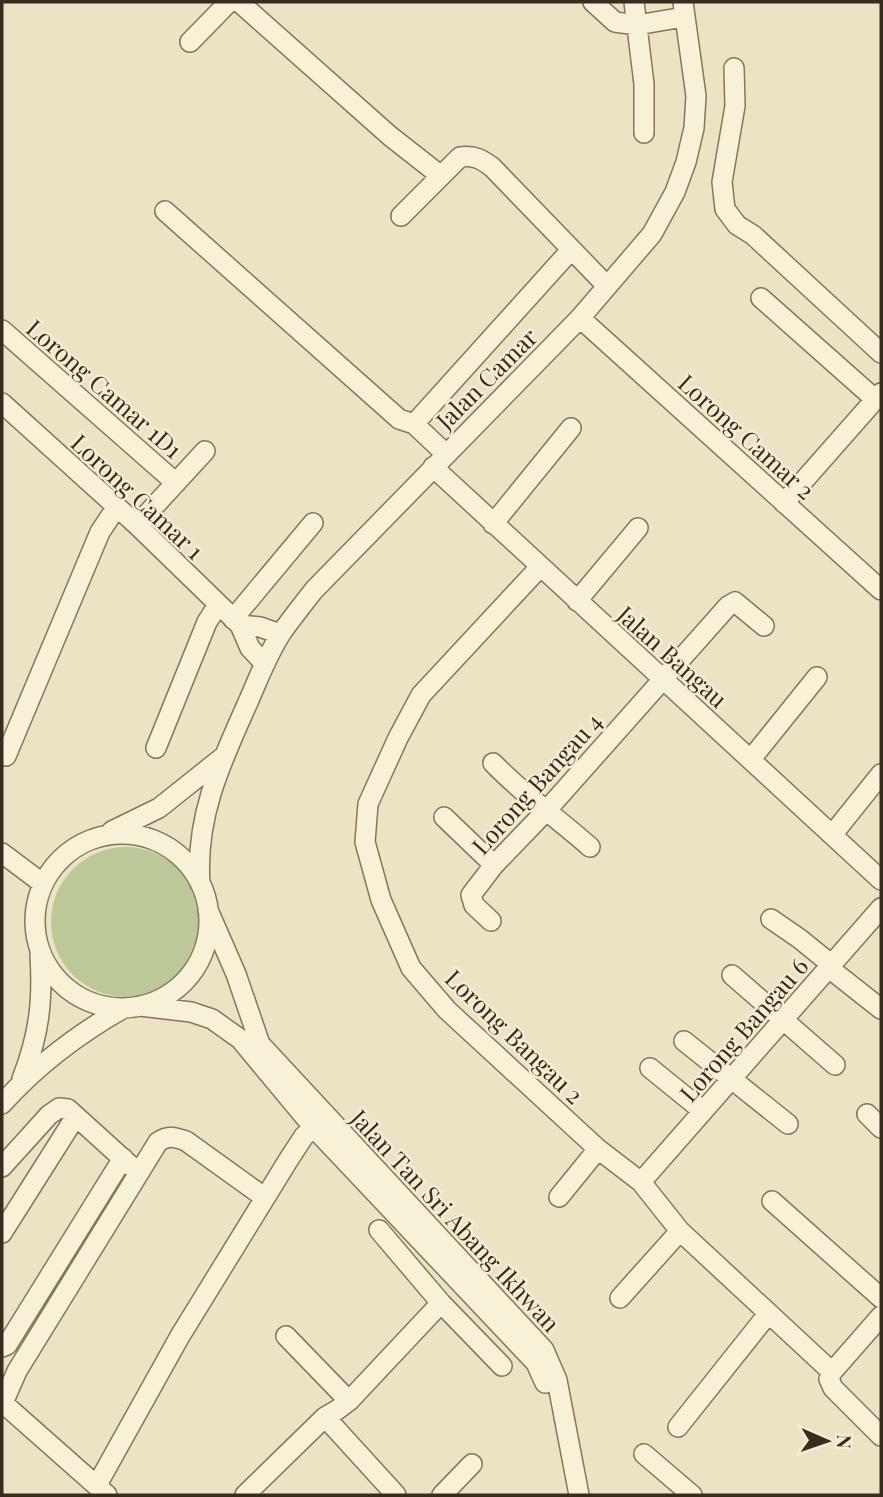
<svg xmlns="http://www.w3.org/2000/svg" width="883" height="1497" viewBox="0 0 883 1497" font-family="'Playfair Display',serif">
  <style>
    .green { fill: #bdc899 }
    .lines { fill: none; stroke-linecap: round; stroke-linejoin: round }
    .minor-casing { stroke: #85765c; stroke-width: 22 }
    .minor { stroke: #f6f1d7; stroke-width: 19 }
    .labels { text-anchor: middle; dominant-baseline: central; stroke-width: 5; stroke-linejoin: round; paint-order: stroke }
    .street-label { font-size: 24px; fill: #362d1f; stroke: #f3eed3 }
  </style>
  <rect width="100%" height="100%" fill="#ebe4c4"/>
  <path class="green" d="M51 922a75 75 0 1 1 150 0a75 75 0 1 1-150 0Z"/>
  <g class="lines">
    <defs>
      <path id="minor" d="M239 2 390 136 441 176
        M593 2 615 22 637 25 684 17
        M634 2 644 84V133
        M190 42 229 2
        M734 68 735 106 722 182 725 209 737 225 753 235 881 353
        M165 211 399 419 414 424 446 454
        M401 216 460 157C474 155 481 159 492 167L606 285
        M761 298 876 400
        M580 318 881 590
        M2 330 176 483
        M2 403 137 525 240 625 250 648 265 664
        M414 424 571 250
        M433 467 881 880
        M784 503 881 393
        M493 524 571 428
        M137 525 205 451
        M540 567 421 695 398 738 368 804 365 842 381 900 411 968 447 1010 598 1149 641 1182 680 1231 832 1372
        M577 601 638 528
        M233 619 313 523
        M240 625 260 627 280 634
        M156 748 207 622 218 605
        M6 756 100 532 116 508
        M751 759 817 677
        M493 763C524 795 557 818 590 847
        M444 817 494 865
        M112 831 159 808 223 757
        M35 921a87 87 0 1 1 174 0a87 87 0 1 1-174 0Z
        M832 835 881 774
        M2 853 42 883
        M200 883C195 816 222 760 249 700 259 677 268 653 282 632 292 618 303 604 314 590L580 318 652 234 675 192 686 162 694 128 696 96 683 2
        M208 910 236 974 260 1044 544 1350 557 1380 579 1495
        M771 919 800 939 832 965
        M491 921 474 905 471 895 494 865 546 811 728 606 735 602 764 626
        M829 968 881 1009
        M732 975 835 1065
        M140 1006 191 1012 212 1019 240 1039 314 1128 536 1363 545 1383
        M684 1041 788 1124
        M650 1068 703 1111
        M22 1079C39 1035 43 1002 40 955
        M2 1104C37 1065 78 1034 124 1008
        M867 1114 881 1128
        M2 1167 49 1115 59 1108 68 1109 132 1167
        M641 1182 881 908
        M559 1197 598 1149
        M772 1201 881 1298
        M379 1230 441 1303 502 1366
        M2 1233 76 1116
        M620 1298 680 1231
        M286 1336 349 1401
        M2 1347 7 1345 123 1158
        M832 1372 829 1379 833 1388 881 1436
        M832 1372 881 1316
        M325 1417 396 1495
        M678 1427 768 1314
        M644 1454 692 1495
        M97 1485 180 1336 289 1159 304 1136 314 1128
        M107 1495 3 1403 17 1371 158 1142C169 1135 175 1137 186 1141L264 1197
        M245 1495 325 1417 337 1410 349 1401 441 1303
        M442 1495 472 1464"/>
    </defs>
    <use href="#minor" class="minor-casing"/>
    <use href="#minor" class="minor"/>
  </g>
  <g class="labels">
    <g class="street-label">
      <text transform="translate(486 378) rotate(-45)">Jalan Camar</text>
      <text transform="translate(105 388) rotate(41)">Lorong Camar 1D1</text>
      <text transform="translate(747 436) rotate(42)">Lorong Camar 2</text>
      <text transform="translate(138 496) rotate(43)">Lorong Camar 1</text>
      <text transform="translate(673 656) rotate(42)">Jalan Bangau</text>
      <text transform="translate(536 783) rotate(-48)">Lorong Bangau 4</text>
      <text transform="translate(743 1029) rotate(-49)">Lorong Bangau 6</text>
      <text transform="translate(515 1036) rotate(44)">Lorong Bangau 2</text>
      <text transform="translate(456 1220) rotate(47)">Jalan Tan Sri Abang Ikhwan</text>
    </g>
  </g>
  <rect width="883" height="1497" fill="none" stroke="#362d1f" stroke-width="7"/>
  <g transform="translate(827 1441) rotate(92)" stroke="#f3eed3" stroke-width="5" paint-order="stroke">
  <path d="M0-5L12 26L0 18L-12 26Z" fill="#362d1f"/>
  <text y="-10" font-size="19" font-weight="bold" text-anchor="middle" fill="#362d1f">N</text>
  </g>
</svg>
